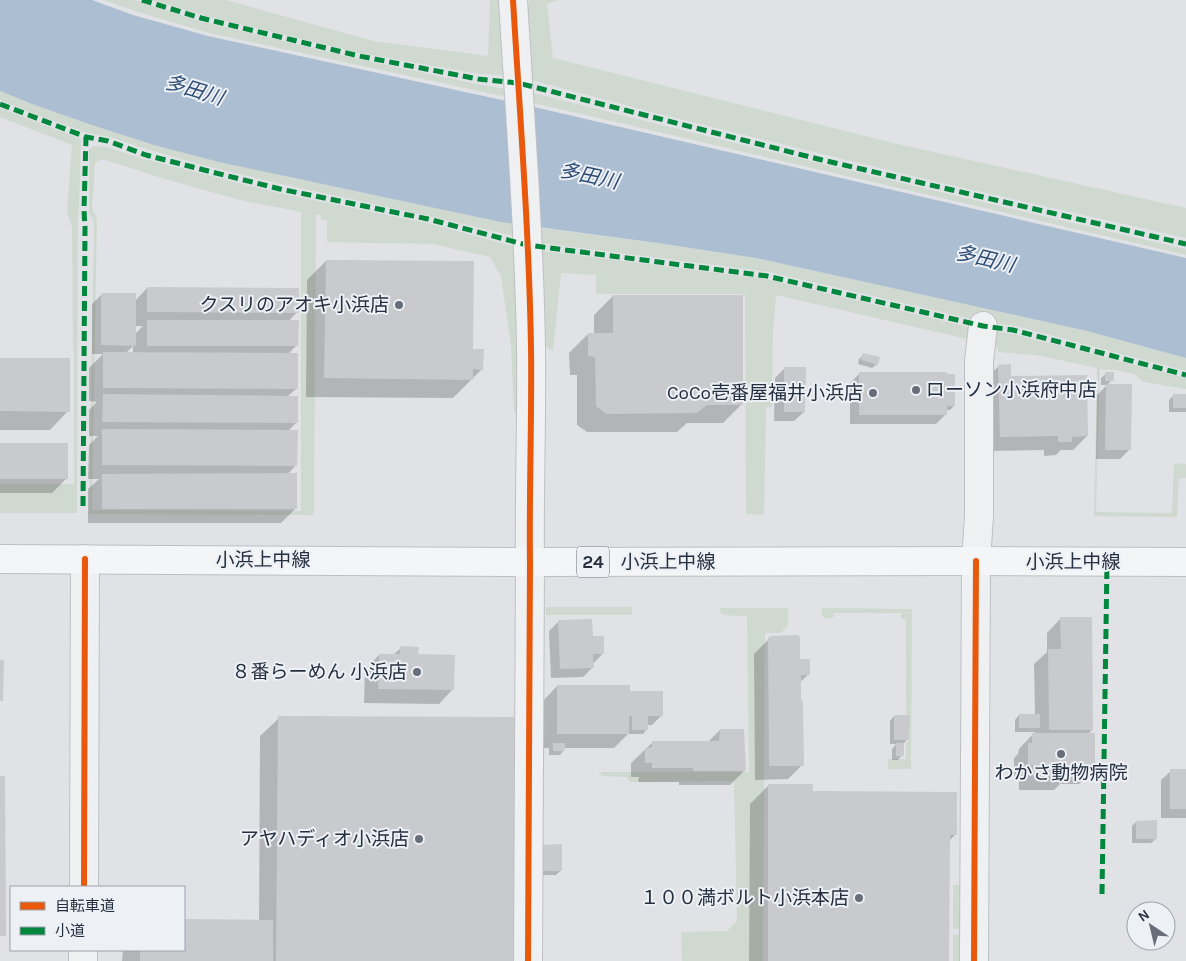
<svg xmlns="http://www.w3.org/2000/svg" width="1186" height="961" viewBox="0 0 1186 961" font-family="Karla,'Noto Sans JP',sans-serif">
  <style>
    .green { fill: #d0d9d0; fill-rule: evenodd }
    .water { fill: #acbed2 }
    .shadow { fill: #0003; fill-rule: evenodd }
    .building { fill: #c8cacd }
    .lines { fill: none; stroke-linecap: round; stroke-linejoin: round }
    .minor-casing { stroke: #bec0c3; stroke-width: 30 }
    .major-casing { stroke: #bcbfc3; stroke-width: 30 }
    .minor { stroke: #eff0f2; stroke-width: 28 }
    .major { stroke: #f4f5f6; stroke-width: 28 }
    .quiet { stroke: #00873e; stroke-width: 5; stroke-dasharray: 10 5; stroke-linecap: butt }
    .cycleway-casing { stroke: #edf0f5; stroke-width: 9 }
    .cycleway { stroke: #e8590c; stroke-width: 6 }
    .poi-dot { fill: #676e79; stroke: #edf0f5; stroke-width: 2 }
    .labels { text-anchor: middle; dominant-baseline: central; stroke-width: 4; stroke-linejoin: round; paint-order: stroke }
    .shield { fill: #edf0f5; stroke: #626976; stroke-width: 1 }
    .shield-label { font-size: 18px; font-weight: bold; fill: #262f3f }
    .poi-label { font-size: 19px; fill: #262f3f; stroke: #edf0f5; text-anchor: end }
    .street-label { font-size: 19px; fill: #262f3f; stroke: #edf0f5 }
    .water-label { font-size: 20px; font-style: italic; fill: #2e4d75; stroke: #edf0f5 }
  </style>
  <rect width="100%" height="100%" fill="#e0e2e5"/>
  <path class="green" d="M103 0H134L200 21 358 59 477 84 507 89V97L209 33 135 11Z
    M153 0H226L373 41 488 56 490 0H503L506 70 502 75 479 74 360 53 202 15Z
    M530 0H558L547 4 553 58 893 143 1186 208V238L933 181 655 113 531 80 526 4Z
    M0 91 32 104 283 176 515 224 514 236 429 216 281 184 210 167 149 150 110 137 87 133 29 112 0 100Z
    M533 93C750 148 968 199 1186 249V255L534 103Z
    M0 108 81 139 79 209 78 217 77 513H0V484H74V352L73 347 72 227 67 212 72 145 0 117Z
    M94 146 107 147 144 159 279 193 427 223 513 246 517 252 519 414 514 413 511 345 501 276 490 257 432 244 327 242V220H321V216L316 214 314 515 89 514 94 222 89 213V149ZM102 159 165 179 240 200 301 212V511L92 510 97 219 92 208 95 163Z
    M541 228 658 243 756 258 1087 331 1186 358V371L1016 326 985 322 769 272 541 243Z
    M544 251 766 279 973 328 968 348 967 339 776 295 773 333 772 407H766V415L764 515 746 514 745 294H597L596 292V275L561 273 553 351 544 345 540 254Z
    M995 331 1013 334 1186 378V389L1144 382 1134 374 1117 370 1100 369 1096 512 1172 513 1174 463 1186 464V478H1179L1177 517 1094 516 1097 368 1036 355 998 352V347L986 346Z
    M546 607H632V615H546Z
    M719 608H788V625L781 633H765L763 961H682L681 932 727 931 737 921 734 781 631 782 626 777 602 776 599 772H749L747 616H734L722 614Z
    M822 608 912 609 911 769H888V759H906V742H909L910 715 906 714V619H901V613H834V617L831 618H824L822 616Z
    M953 885H963V928L953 929Z
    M963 934V961H953V935Z"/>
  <path class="water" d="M0 0H92L133 15 208 36 534 107 1186 258V358L1087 331 756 258 658 243 501 222 219 162 154 145 89 124 32 104 0 91Z"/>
  <path class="shadow" d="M326 261 472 350 482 369 453 398 306 397 307 280Z
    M147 288 297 312 288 322 297 345 288 354 297 388 287 397 296 423 287 432 296 465 287 475 296 508 281 523H88V489L99 479H88L89 445 98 436H89V410L97 402 89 401V368L103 354H92V304L102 294 135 301ZM135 326H143L135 334ZM133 346V353H126Z
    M613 296 742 404 723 423H687L677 432H587L577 425V375H570L569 353 588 334H594V315Z
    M864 354 877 364 872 368 858 364 859 359Z
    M0 359 68 411 50 430H0Z
    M999 366 1010 378 1087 436 1073 450H1061L1056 455 1044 456V450L986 451 984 380Z
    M784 369 804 412 794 421H774L775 378Z
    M860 373 954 406 950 410H946V414L936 424H850V383Z
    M1106 374 1112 380 1107 385 1130 449 1120 459H1096L1097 395 1107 385H1101V378Z
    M1174 395H1186V412H1169V400Z
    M0 444 67 478 52 493H0Z
    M1061 618 1092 730 1088 734 1094 770 1079 784H1060L1054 790H1019V779H1014V758L1018 754 1019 749 1033 734H1035V732H1015V720L1019 715H1035L1034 664 1047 652V633Z
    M559 621 592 638 603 653 594 663 592 668 583 677 551 678 549 631Z
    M769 639 799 660 809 674 799 683 802 765 788 779 755 780 754 654Z
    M401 648 417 656 453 689 439 704 364 703 365 670 379 655H393Z
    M557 686 628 694 661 716 652 725H647V729L643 734H628L614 748H564V750L560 755H549V748H543V701Z
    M894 716 908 739 903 744 902 755 898 760H892V749L896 744H890V721Z
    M279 718 513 961H122L123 950H184V921L259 922 260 736Z
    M720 730 745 770 730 785H679V782H638L639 777H631V763L653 742H708Z
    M1186 770V818H1161V780L1171 771Z
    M769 785 812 792 956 834 949 841 948 961H749L750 804Z
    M1136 822 1156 839 1151 843H1132V826Z
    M537 850 560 871 556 875H537Z"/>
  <path class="building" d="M326 260 474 261 473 349H484L483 370 473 369V380L324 378Z
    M147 287 299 288V313L147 312Z
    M101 293H136V346L101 345Z
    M613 295H743V405H707L697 413 606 414 596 406 595 357 588 356V333H613Z
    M147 320H299L298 346H147Z
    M103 352 298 353V389L103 388Z
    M863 353 880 357 878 365 861 360Z
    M0 358H70V412L0 411Z
    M1011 364V376L1087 375 1088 436 1072 437V442H1058V436L1000 437 998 365Z
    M784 367H806L805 412H784Z
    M859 372H947V374H955V406H947V415H859Z
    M1105 372H1114V381H1105Z
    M1106 384H1132L1131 450H1105Z
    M103 394 298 396V423L102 422Z
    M1173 394H1186V408H1173Z
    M102 429 298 430 297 466 102 465Z
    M0 443H68V479H0Z
    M297 473V509H102V474Z
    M1060 617H1092L1093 730H1049L1048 649H1061Z
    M592 619 593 636H604V654H593L594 668 560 669 558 620Z
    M798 635 800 638V659H810V675H801V701L803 700 804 766H769L768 638 771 636Z
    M400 646 419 647 418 654 455 655 454 690 378 689 379 654H400Z
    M0 660H4L3 701H0Z
    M557 685H630V691H663V716H648V730H632V716H629V734H557Z
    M1019 714H1040V728H1019Z
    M894 715H910L909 740H894Z
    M278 716 515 717 514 961H276Z
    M720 729H744L746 771H693V768H652V763H645V748L652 747V741H719Z
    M1032 733H1095V771H1070V776H1033V765H1028V743H1032Z
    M553 743H565V751H553Z
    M896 743H904V756H896Z
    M1170 769H1186V809H1170Z
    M0 776H5L6 936H0Z
    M768 784H813V791L957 792V835H950L949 961H768Z
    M1157 820V839H1136V821Z
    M562 844V871H541V845Z
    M184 919 273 920V961H140V950H184Z"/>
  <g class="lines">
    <defs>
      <path id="minor" d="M513 0C520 116 529 231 531 347 532 419 529 490 530 562L528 961
        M84 887 85 559
        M83 961V950
        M974 961 976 561 979 516V361L983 326"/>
      <path id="major" d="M0 559 530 562 976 561 1186 562"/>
    </defs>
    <use href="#minor" class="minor-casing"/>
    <use href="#major" class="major-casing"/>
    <use href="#minor" class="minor"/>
    <use href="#major" class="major"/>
    <path class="quiet" d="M142 0 201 18 359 56 478 79 518 83 822 160 1186 244
      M0 104 86 137 108 141 146 155 208 171 280 189 428 219 527 245 767 276 983 326 1013 330 1186 375
      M83 506 85 228 84 210 86 137
      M1102 894 1107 562"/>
    <defs>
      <path id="cycleway" d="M513 0C520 116 529 231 531 347 532 419 529 490 530 562L528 961
        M84 887 85 559
        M974 961 976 561"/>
    </defs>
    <use href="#cycleway" class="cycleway-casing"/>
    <use href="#cycleway" class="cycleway"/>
  </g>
  <g class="poi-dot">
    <circle cx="399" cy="305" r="5"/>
    <circle cx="916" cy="390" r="5"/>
    <circle cx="873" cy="393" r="5"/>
    <circle cx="417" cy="672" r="5"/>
    <circle cx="1061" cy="754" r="5"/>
    <circle cx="419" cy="839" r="5"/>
    <circle cx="859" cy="898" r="5"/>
  </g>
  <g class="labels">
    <rect class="shield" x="577" y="546.5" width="32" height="31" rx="4"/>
    <g class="shield-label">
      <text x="593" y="562">24</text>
    </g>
    <g class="poi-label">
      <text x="389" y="305">クスリのアオキ小浜店</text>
      <text x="926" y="390" text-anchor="start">ローソン小浜府中店</text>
      <text x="863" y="393">CoCo壱番屋福井小浜店</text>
      <text x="407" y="672">８番らーめん 小浜店</text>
      <text x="1061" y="773" text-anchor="middle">わかさ動物病院</text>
      <text x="409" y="839">アヤハディオ小浜店</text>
      <text x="849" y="898">１００満ボルト小浜本店</text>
    </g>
    <g class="street-label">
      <text x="263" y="560">小浜上中線</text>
      <text x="668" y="562">小浜上中線</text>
      <text x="1073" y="562">小浜上中線</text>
    </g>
    <g class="water-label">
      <text transform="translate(194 90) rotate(17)">多田川</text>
      <text transform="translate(589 176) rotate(12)">多田川</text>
      <text transform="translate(985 259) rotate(13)">多田川</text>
    </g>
  </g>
  <rect x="10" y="886" width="175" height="65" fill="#edf0f5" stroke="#9da3ac"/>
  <rect x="20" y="902" width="25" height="8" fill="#e8590c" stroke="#9da3ac"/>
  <text x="55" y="911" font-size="15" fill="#262f3f">自転車道</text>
  <rect x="20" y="927" width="25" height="8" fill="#00873e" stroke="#9da3ac"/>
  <text x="55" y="936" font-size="15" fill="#262f3f">小道</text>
  <g transform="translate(1151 926) rotate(325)"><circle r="24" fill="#edf0f5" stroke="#9da3ac"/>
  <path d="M0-4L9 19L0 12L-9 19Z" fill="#676e79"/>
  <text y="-8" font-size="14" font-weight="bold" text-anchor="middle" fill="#262f3f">N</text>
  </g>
</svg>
